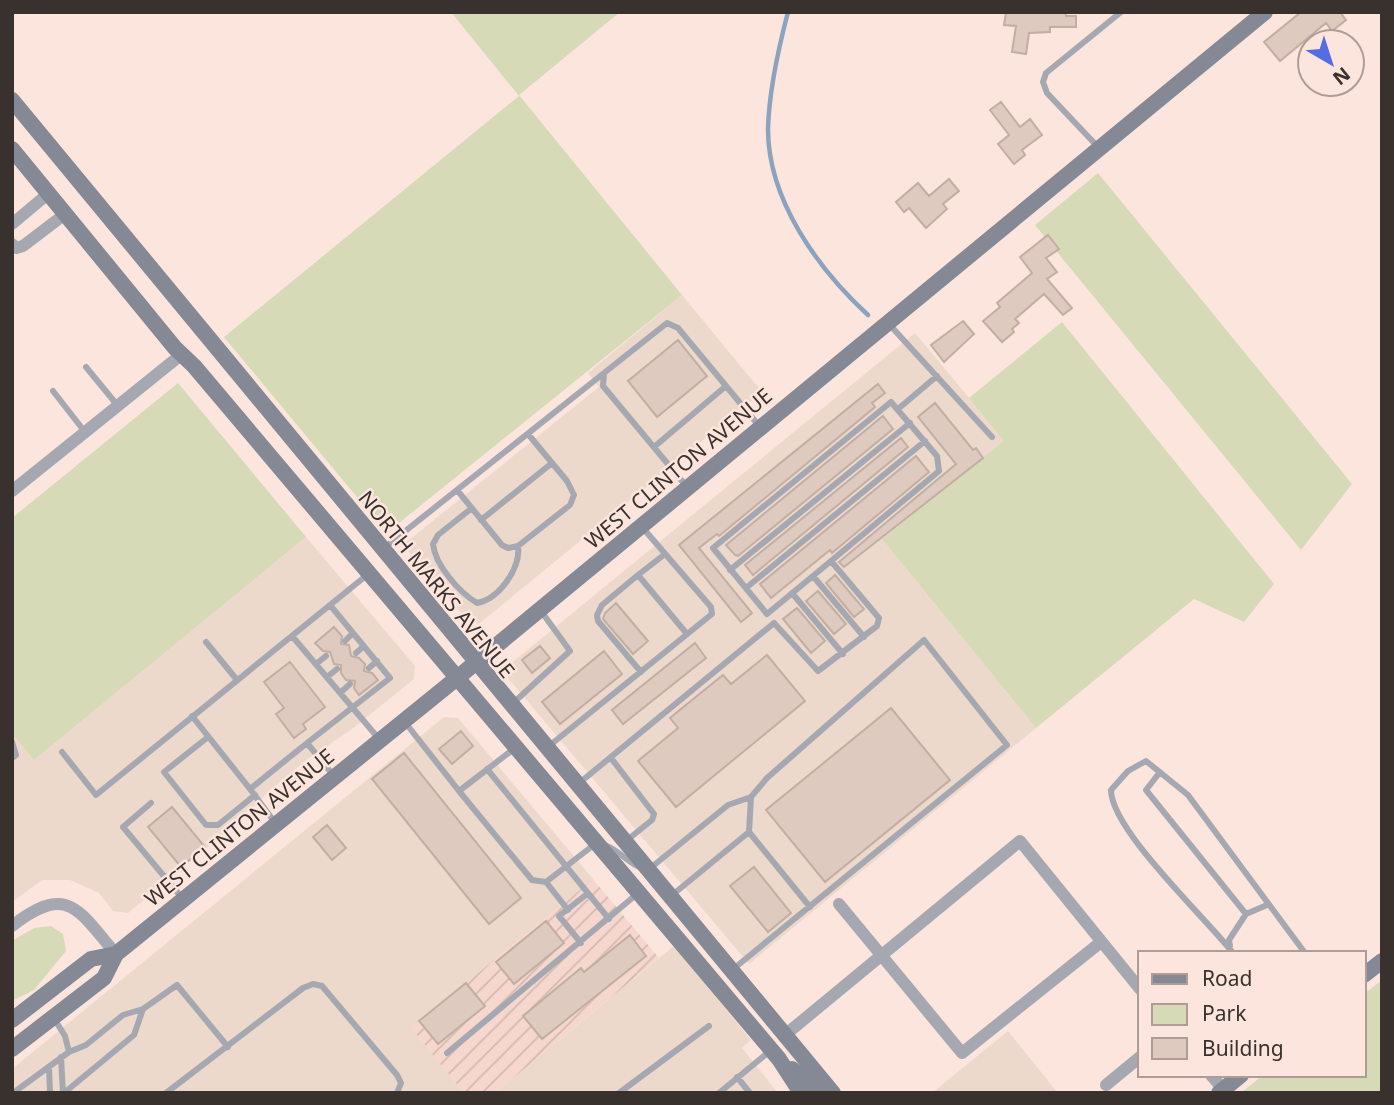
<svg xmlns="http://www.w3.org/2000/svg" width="1394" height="1105" viewBox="0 0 1394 1105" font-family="'Noto Sans',sans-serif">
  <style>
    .commercial { fill: #edd9cb }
    .industrial { fill: url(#industrial-furrows) }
    .green { fill: #d6dab7 }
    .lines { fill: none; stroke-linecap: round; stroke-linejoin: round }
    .stream { stroke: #8ca3c0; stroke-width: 4.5 }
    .building { fill: #dfcabf; stroke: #c2aea3; stroke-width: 2 }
    .lane { stroke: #a6a8b1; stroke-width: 6 }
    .street { stroke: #a6a8b1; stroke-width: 12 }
    .secondary { stroke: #858895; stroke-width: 16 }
    .labels { text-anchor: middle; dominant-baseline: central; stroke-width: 5; stroke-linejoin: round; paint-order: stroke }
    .street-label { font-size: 21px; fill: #39312d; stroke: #fce5dd }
  </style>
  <defs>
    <pattern id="industrial-furrows" width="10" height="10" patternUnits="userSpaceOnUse" patternTransform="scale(1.75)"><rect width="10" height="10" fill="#f6d7cd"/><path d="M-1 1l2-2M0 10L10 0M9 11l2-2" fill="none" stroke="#d4b9b0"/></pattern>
  </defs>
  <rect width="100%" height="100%" fill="#fce5dd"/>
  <path class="commercial" d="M682 295 762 392 480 623 471 624 403 545 599 387 588 373Z
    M915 333 1005 441 882 539 1036 728 749 964 508 678 509 665Z
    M306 537 415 666 414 679 352 729 305 761 268 792 244 817 128 913 113 911 99 893 70 880H42L12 902V734L34 760Z
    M444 717 458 718 593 879 412 1028 464 1093H12V1069Z
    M674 946 751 1040 742 1048 778 1093H495Z
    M1008 1031 1058 1093H932Z"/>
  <path class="industrial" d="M593 879 659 958 495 1093H464L411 1028Z"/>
  <path class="green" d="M451 12H620L519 95 682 295 394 527 381 526 224 337 519 96Z
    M1098 173 1352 484 1301 550 1035 225Z
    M1062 322 1274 584 1244 622 1194 599 1036 728 882 539 1004 441 969 398Z
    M178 383 306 537 34 760 12 734V518Z
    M51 926 63 934 66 951 34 990 12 1001V941L34 928Z
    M1382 980V1093H1241L1263 1075H1364V994Z"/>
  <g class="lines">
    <path class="stream" d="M788 12C778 50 769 90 768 129 768 200 818 269 868 315"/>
  </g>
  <path class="building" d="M1006 12H1066V16H1076V27H1050V32L1029 33 1026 54 1012 52 1016 26 1004 25Z
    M1301 12H1340L1346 20 1332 31 1326 23 1280 61 1264 42Z
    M1001 102 1020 127 1030 119 1042 135 1022 150 1025 155 1014 164 998 144 1009 135 990 110Z
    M949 179 959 191 943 204 947 209 926 228 909 208 904 212 896 202 918 183 929 196Z
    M1048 235 1059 249 1046 258 1057 272 1047 279 1072 308 1063 315 1044 294 1015 319 1019 323 1012 329 1014 332 1002 342 983 321 1000 307 997 303 1032 273 1020 257Z
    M963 321 974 334 944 362 931 345Z
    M678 340 707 376 657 417 628 381Z
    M878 384 885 393 872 403 875 407 719 536 717 534 699 548 752 613 741 622 679 545Z
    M935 403 973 450 976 448 983 458 844 567 839 562 956 464 918 417Z
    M883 416 893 429 738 556 735 555 726 545Z
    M901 438 908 447 753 575 745 565Z
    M916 456 929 472 832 553 830 550 771 598 760 584Z
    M835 575 864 609 854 617 826 583Z
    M818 591 846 624 834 634 806 601Z
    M616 603 648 641 633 654 603 619 605 613Z
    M797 608 825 641 811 653 783 619Z
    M334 627 342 636 341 644 349 645 351 656 359 658 365 664 364 671 372 673 378 680 359 695 354 688 355 681 346 680 341 673V665L334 664 330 652 323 651 315 643Z
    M695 643 706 658 623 724 612 710Z
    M540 646 550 658 532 673 522 660Z
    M604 651 622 674 560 724 542 702Z
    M767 655 805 701 676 807 638 761 678 728 670 718 723 675 731 684Z
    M290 662 325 707 303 724 306 729 294 738 276 714 284 708 264 682Z
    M891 708 950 780 825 882 766 810Z
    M461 731 473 746 452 764 439 749Z
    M404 753 521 898 489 924 372 779Z
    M172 807 205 847 181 867 148 827Z
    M327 825 346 848 332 860 313 837Z
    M754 867 791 913 768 932 730 886Z
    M546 921 564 943 514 984 496 962Z
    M630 935 646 956 542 1039 523 1016 581 968 584 972Z
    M466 983 485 1006 438 1044 419 1021Z"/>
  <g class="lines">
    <path class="lane" d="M1098 147 1047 93 1043 82 1046 73 1121 12
      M888 323 992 437
      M86 367 118 406
      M53 391 85 432
      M898 409 937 376
      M654 447 726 386
      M687 487 603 386 604 373 667 323 678 328 760 427
      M457 490 502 545 508 548 518 546 570 505 574 495 567 481 528 434
      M472 508 438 535 433 544C435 565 459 592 477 603 499 599 521 568 518 546
      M481 520 552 463
      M384 548 604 373
      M665 554 638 575 687 634
      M730 570 910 423
      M638 575 602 605 597 615 598 621 641 672
      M813 576 864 637
      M746 588 925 441
      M792 593 843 654
      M330 605 390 678 307 743 334 776
      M292 636 379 739
      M345 641 353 633
      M206 642 237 680
      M356 653 364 646
      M316 664 326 656
      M369 668 377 661
      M327 677 337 669
      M340 693 350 684
      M512 704 570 651 541 611
      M192 716 250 789
      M404 721 459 791
      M208 737 164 772 206 825H218L255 795
      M12 742 16 755 12 758
      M549 746 712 614 711 607 642 527
      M515 748 459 791 532 880 546 882 595 844
      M62 752 96 795 367 575
      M611 758 654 814 652 820 626 841
      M487 769 609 919
      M1160 772 1146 790 1246 914
      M578 784 774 623 818 671 877 626 879 618 831 561 767 614 713 548 891 402 937 456 939 471 831 561
      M151 803 123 827 183 899
      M276 824 250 789 307 743
      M749 832 810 907
      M605 845C622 852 630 866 648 870L728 805 751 797 749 832 671 896
      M546 882 568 910
      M581 943 559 916 587 894
      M1230 946 1229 940 1246 914 1267 905
      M1233 953C1206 918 1111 830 1111 790L1128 771 1146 761 1188 795 1305 953
      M732 970 1007 745 924 640 767 778 751 797
      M55 1020 65 1036 69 1052
      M447 1053 637 894
      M61 1057 63 1093
      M49 1067 50 1093
      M737 1077 750 1093
      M13 1093 69 1052 86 1045 123 1015 143 1009 177 985 228 1047
      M64 1093 134 1035 143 1009
      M166 1093 303 988 313 984 322 986 397 1075 401 1083 397 1093
      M619 1093 709 1026
      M719 1093 770 1051"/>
    <path class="street" d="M12 224 49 193
      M12 244 16 248 23 246 65 214
      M12 491 182 354
      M839 904 962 1053 1101 942
      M12 926C68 882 78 910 116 954
      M785 1035 1020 841 1140 989
      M1211 1075 1223 1089
      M1106 1085 1140 1057"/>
    <path class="secondary" d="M12 100 833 1093
      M12 149 175 348 194 366 682 944 779 1059 801 1093
      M1364 975 1382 961
      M12 1020 91 959 116 954
      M12 1049 104 978 116 954 457 678 1265 12
      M792 1069 817 1093
      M1219 1093 1241 1075"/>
  </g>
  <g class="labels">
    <g class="street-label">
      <text transform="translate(678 468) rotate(-40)">WEST CLINTON AVENUE</text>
      <text transform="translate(437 584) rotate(51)">NORTH MARKS AVENUE</text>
      <text transform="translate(239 827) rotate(-39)">WEST CLINTON AVENUE</text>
    </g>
  </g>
  <rect width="1394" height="1105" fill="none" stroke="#39312d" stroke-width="28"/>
  <rect x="1138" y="951" width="228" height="126" fill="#fce5dd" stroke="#ae9d97" stroke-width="2"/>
  <rect x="1152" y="974" width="35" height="10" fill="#858895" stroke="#ae9d97" stroke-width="2"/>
  <text x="1202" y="986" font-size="21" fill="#39312d">Road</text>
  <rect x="1152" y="1004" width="35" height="21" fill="#d6dab7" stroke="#ae9d97" stroke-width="2"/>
  <text x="1202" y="1021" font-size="21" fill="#39312d">Park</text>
  <rect x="1152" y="1038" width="35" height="21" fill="#dfcabf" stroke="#ae9d97" stroke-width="2"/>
  <text x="1202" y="1056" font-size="21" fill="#39312d">Building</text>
  <g transform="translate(1331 63) rotate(141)"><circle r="33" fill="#fce5dd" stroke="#ae9d97" stroke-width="2"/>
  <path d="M0-5L12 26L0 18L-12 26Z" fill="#536ee3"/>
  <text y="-10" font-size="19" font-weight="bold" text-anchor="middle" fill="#39312d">N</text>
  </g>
</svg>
